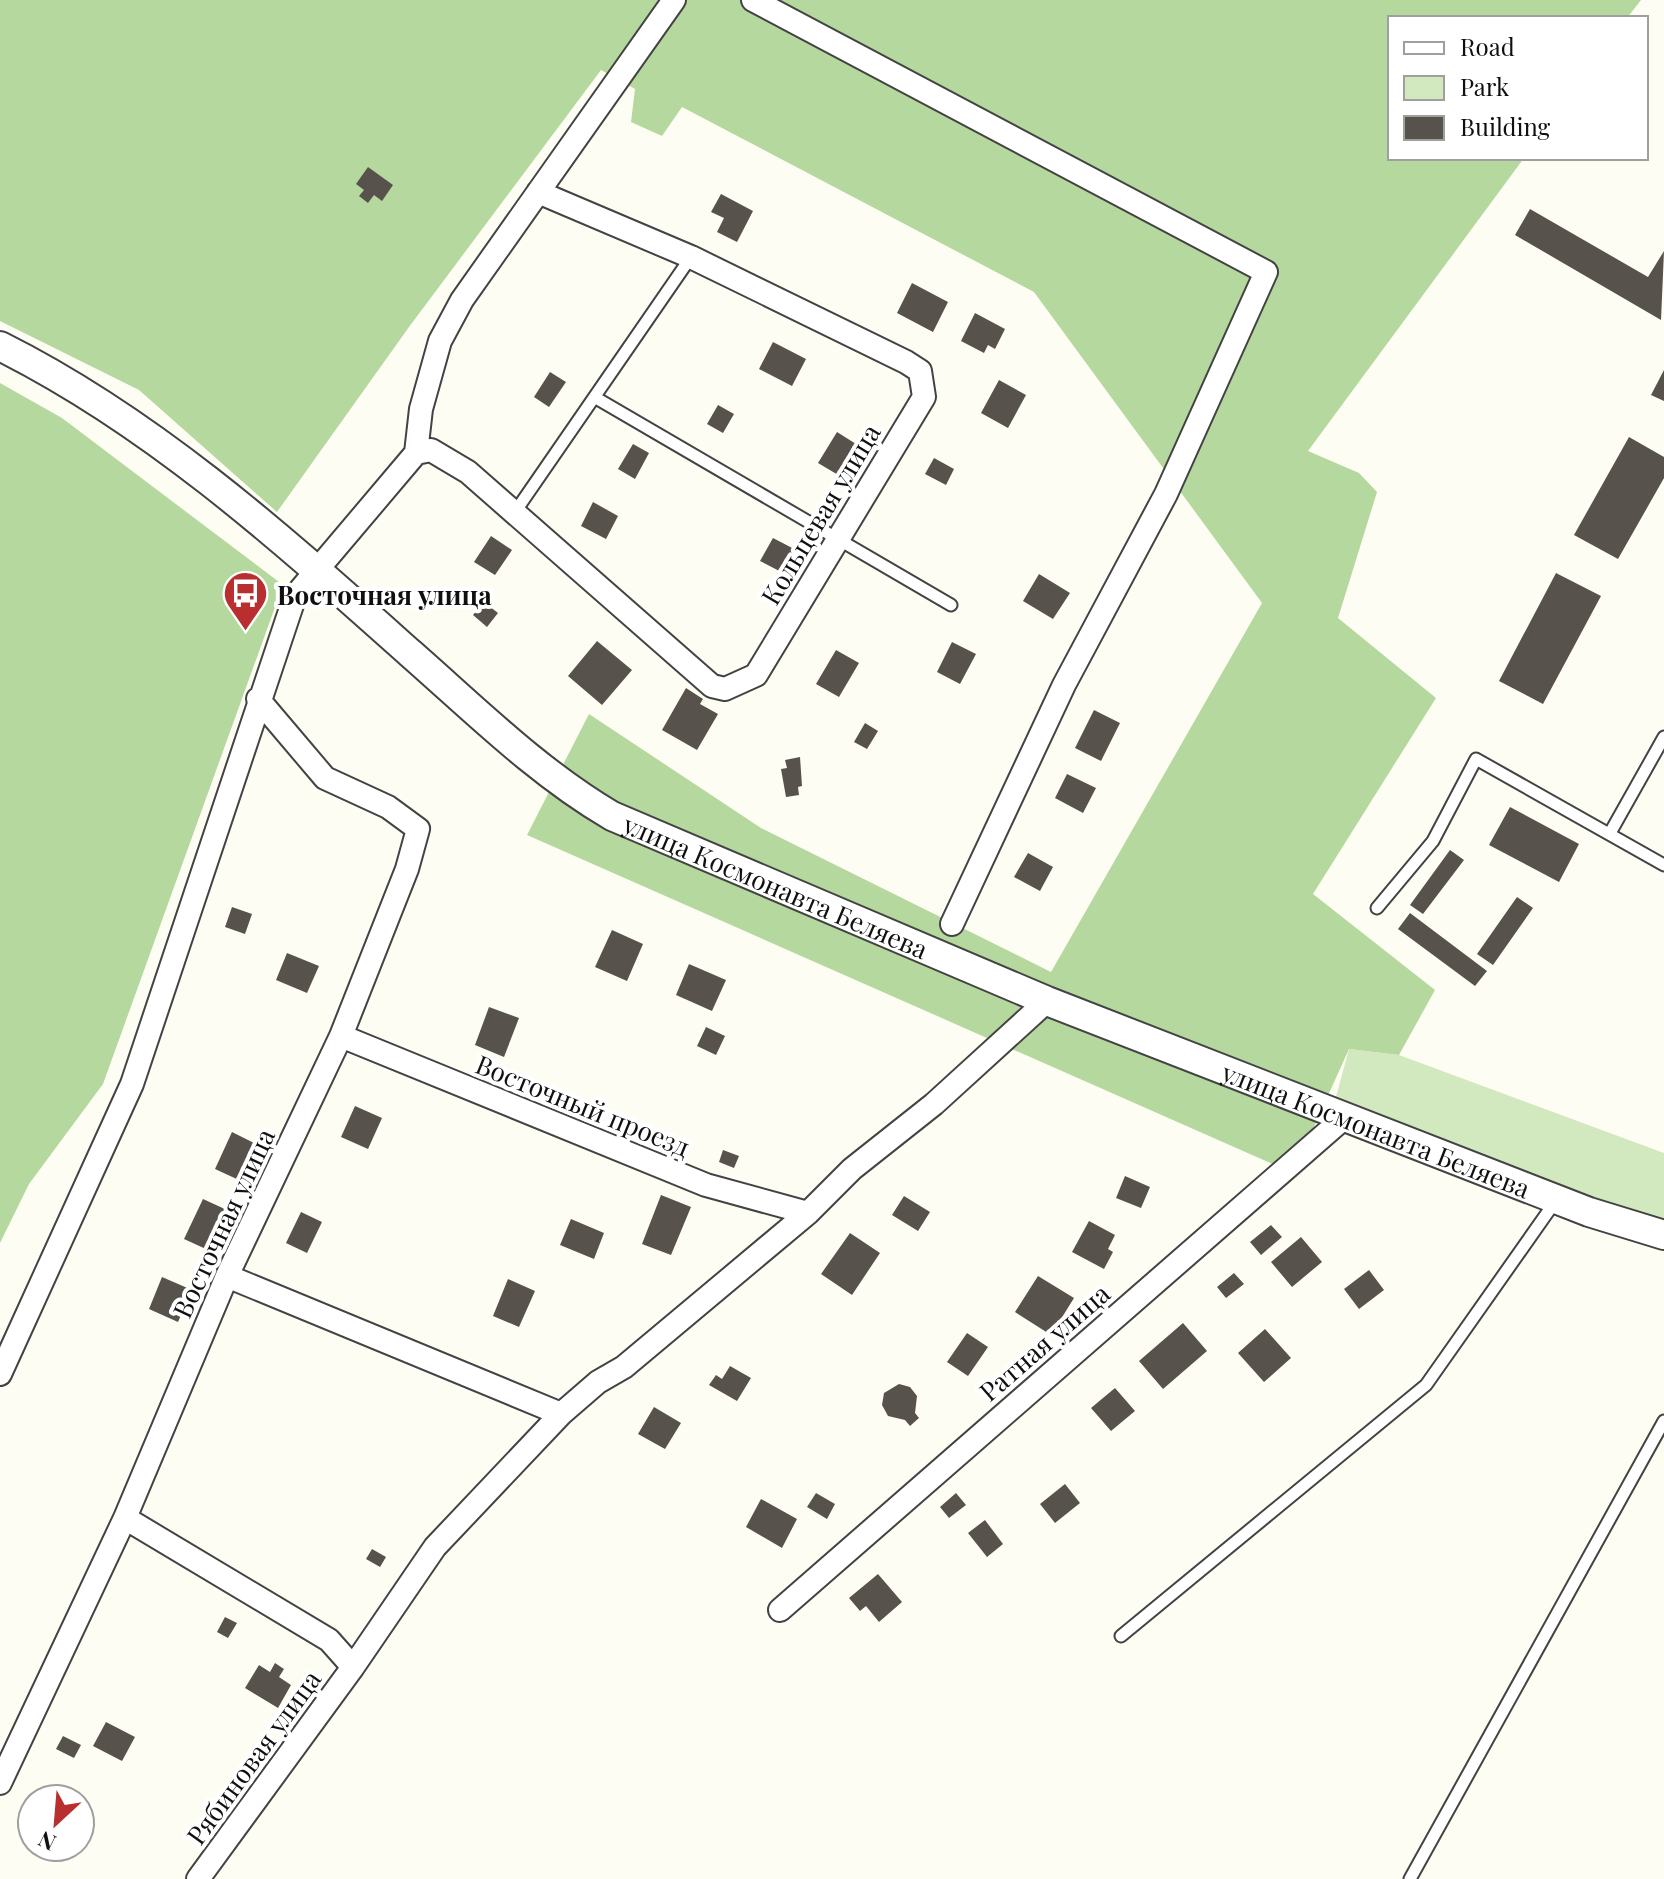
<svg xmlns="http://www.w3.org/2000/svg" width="1664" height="1879" viewBox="0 0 1664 1879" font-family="'Playfair Display',serif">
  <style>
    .green { fill: #d2e8be }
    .forest { fill: #b5d89e }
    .building { fill: #58524d }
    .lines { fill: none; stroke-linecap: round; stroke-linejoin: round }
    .service-casing { stroke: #434343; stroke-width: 15 }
    .minor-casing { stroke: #434343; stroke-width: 26 }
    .tertiary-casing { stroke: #434343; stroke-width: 32 }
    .service { stroke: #fff; stroke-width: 11 }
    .minor { stroke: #fff; stroke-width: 22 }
    .tertiary { stroke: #fff; stroke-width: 28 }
    .labels { text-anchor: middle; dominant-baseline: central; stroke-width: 8; stroke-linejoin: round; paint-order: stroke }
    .street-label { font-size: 26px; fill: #101010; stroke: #fff }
    .poi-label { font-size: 26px; font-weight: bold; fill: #101010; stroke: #fff; text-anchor: start }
  </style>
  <rect width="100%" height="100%" fill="#fefdf3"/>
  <path class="green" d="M1349 1049 1399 1055 1664 1153V1225L1334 1104Z"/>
  <path class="forest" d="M0 0H1641L1627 18H1390V158H1524L1308 451 1359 473 1377 492 1338 618 1436 698 1313 894 1435 990 1399 1055 1349 1049 1293 1173 527 835 589 714 761 828 1051 972 1262 603 1034 292 682 107 662 136 631 122 635 89 601 70 409 327 277 512 139 390 0 321Z
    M0 383 62 418 283 585 103 1084 29 1184 0 1243Z"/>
  <path class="building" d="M368 167 393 185 382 201 374 195 368 203 359 196 364 190 356 184Z
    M721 194 753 211 737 242 717 232 724 218 711 212Z
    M1530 209 1648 277 1664 251 1661 320 1515 235Z
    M912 283 948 302 933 332 897 313Z
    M975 313 1005 329 995 349 988 345 984 353 961 341Z
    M773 342 806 359 792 386 759 369Z
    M1664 370V401L1651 395Z
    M550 372 566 382 549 407 534 397Z
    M999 380 1026 395 1008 428 981 413Z
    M718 405 734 414 723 433 707 424Z
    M837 432 864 449 845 479 818 463Z
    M1629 437 1664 457V478L1618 559 1574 535Z
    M633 444 649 453 635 479 618 469Z
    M934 458 954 469 946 485 925 474Z
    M593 502 618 516 606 539 581 526Z
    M491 536 512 550 495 575 474 562Z
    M773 538 798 551 785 574 760 561Z
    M1556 573 1601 596 1543 704 1499 681Z
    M1039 574 1070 593 1053 619 1023 601Z
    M484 602 498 613 487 627 473 615Z
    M597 641 632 670 602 705 568 676Z
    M952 642 976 654 960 684 937 672Z
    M836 650 859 663 839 697 816 684Z
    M686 688 703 699 700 704 718 714 697 750 662 730Z
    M1094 710 1120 723 1101 761 1075 748Z
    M865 723 878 731 867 749 854 742Z
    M800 757 802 786 798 787 799 795 786 797 781 769 787 768 785 760Z
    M1067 774 1096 788 1083 813 1055 798Z
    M1510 807 1579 844 1559 882 1489 845Z
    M1450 850 1464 860 1423 914 1410 905Z
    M1028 853 1053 867 1040 891 1014 877Z
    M1517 897 1533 908 1493 965 1477 954Z
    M232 907 252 914 245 934 225 927Z
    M1410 913 1487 971 1475 986 1398 929Z
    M612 930 643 944 627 981 595 967Z
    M287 953 319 966 307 993 276 980Z
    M689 964 726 980 712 1011 676 995Z
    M489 1007 519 1018 504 1057 475 1045Z
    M706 1027 725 1036 716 1055 697 1046Z
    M355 1106 382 1118 368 1149 341 1137Z
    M232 1132 258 1145 241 1181 215 1169Z
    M723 1150 739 1156 734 1168 719 1162Z
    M1125 1176 1150 1187 1141 1208 1116 1198Z
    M661 1195 691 1207 671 1255 642 1244Z
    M904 1196 930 1212 918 1231 892 1215Z
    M203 1199 227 1210 208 1250 184 1239Z
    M301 1212 322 1222 307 1253 286 1243Z
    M571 1219 604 1233 594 1259 560 1245Z
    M1089 1221 1115 1235 1108 1249 1113 1252 1104 1269 1072 1252Z
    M1271 1225 1282 1237 1261 1255 1250 1242Z
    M850 1233 880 1253 852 1295 821 1274Z
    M1301 1237 1322 1262 1292 1287 1271 1262Z
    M1369 1270 1384 1290 1359 1309 1344 1289Z
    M1234 1273 1244 1284 1226 1298 1217 1287Z
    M1038 1276 1074 1298 1051 1335 1015 1312Z
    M162 1277 192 1290 178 1322 149 1309Z
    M508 1279 535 1291 519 1327 493 1316Z
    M1183 1323 1207 1351 1163 1389 1139 1361Z
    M1265 1329 1291 1358 1264 1382 1238 1353Z
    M967 1333 988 1347 968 1376 947 1362Z
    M730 1366 751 1378 737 1401 709 1385 716 1375 722 1379Z
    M899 1384 910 1387 917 1396 915 1413 919 1418 910 1426 905 1420 888 1416 882 1405 884 1393Z
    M1115 1388 1135 1411 1111 1431 1091 1408Z
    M654 1407 681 1423 665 1449 638 1434Z
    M1065 1484 1080 1503 1055 1523 1040 1504Z
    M816 1493 835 1504 827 1519 807 1507Z
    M956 1493 966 1505 949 1518 940 1507Z
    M761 1499 797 1519 782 1548 746 1527Z
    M985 1520 1003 1544 987 1557 968 1533Z
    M372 1549 386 1557 380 1567 366 1559Z
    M878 1574 902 1602 879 1622 866 1606 860 1611 849 1598Z
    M225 1617 237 1623 228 1638 217 1632Z
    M275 1663 284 1669 279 1677 291 1685 278 1708 245 1688 259 1665 270 1672Z
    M106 1722 135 1737 122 1761 93 1746Z
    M63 1736 81 1745 74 1758 56 1749Z
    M80 1807 94 1814 80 1840Z"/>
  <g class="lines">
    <defs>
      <path id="service" d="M596 398 951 605
        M515 512 691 257
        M1610 833 1664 737
        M1377 908 1433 841 1476 759 1664 865
        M1121 1636 1426 1385 1557 1199
        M1410 1879 1664 1421"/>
      <path id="minor" d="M753 0 1266 272 1166 494 1064 685 952 924
        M416 453 431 450 468 472 712 686 725 689 756 675 924 397 920 371 906 362 691 257 538 192
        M341 1036 706 1185 808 1213
        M227 1276 561 1414
        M0 1374 132 1084 295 596 416 453 421 409 440 341 462 300 674 0
        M125 1518 329 1640 353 1667 435 1547 561 1414 598 1382 624 1367 808 1213 852 1169 934 1104 1047 1001
        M780 1610 1345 1117
        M0 1783 125 1518 227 1276 341 1036 407 869 418 829 388 807 325 778 258 699
        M198 1879 353 1667"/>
      <g id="tertiary">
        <path id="s1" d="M0 346C154 423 282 539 410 653 475 710 537 772 612 816L1047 1001 1589 1212 1664 1235"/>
      </g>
    </defs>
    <use href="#service" class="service-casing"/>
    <use href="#minor" class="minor-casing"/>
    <use href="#tertiary" class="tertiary-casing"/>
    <use href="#service" class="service"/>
    <use href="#minor" class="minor"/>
    <use href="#tertiary" class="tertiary"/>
  </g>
  <defs>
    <symbol id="bus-pin" viewBox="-11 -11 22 30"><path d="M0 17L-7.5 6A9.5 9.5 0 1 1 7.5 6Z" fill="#b92f2f" stroke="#fff"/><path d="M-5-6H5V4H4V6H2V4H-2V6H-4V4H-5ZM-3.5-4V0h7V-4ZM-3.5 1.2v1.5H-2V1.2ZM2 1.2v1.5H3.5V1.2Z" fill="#fff"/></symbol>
  </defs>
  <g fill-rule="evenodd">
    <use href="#bus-pin" x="220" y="568" width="51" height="69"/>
  </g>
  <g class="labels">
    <g class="street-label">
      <text transform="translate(820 514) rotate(-59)">Кольцевая улица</text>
      <text stroke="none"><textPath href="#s1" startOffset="952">улица Космонавта Беляева</textPath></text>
      <text transform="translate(583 1105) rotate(22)">Восточный проезд</text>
      <text stroke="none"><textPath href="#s1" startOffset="1600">улица Космонавта Беляева</textPath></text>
      <text transform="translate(223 1223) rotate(-65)">Восточная улица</text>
      <text transform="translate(1044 1342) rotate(-41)">Ратная улица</text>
      <text transform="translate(253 1757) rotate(-54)">Рябиновая улица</text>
    </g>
    <g class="poi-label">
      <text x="277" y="594">Восточная улица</text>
    </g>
  </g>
  <rect x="1388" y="16" width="260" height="144" fill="#ffffff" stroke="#9f9f9f" stroke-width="2"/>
  <rect x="1404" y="42" width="40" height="12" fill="#ffffff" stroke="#9f9f9f" stroke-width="2"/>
  <text x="1460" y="56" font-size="24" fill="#101010">Road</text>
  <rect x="1404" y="76" width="40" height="24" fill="#d2e8be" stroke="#9f9f9f" stroke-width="2"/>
  <text x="1460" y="96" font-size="24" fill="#101010">Park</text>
  <rect x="1404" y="116" width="40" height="24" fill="#58524d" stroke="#9f9f9f" stroke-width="2"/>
  <text x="1460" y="136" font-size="24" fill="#101010">Building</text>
  <g transform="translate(56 1823) rotate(206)"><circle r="38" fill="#ffffff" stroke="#9f9f9f" stroke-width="2"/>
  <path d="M0-6L14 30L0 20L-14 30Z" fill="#b92f2f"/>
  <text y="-12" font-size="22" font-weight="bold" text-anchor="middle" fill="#101010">N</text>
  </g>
</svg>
